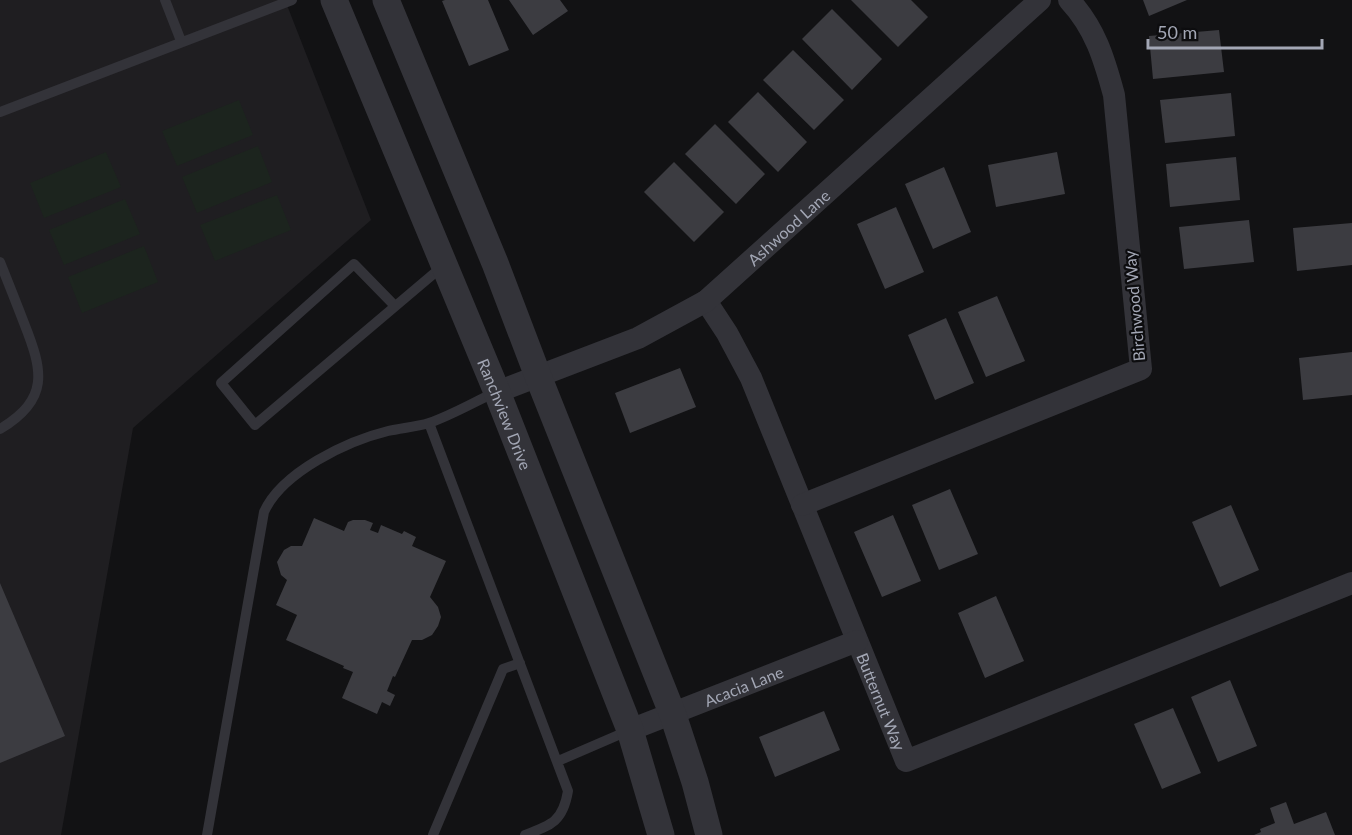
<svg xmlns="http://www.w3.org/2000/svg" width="1352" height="835" viewBox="0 0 1352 835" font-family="Lato,sans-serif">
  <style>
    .built { fill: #1f1e21 }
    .green { fill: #1c241e }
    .building { fill: #3c3c41 }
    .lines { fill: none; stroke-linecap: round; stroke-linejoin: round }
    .service { stroke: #333339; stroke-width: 10 }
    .minor { stroke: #333339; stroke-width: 22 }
    .tertiary { stroke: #333339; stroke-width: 27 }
    .labels { text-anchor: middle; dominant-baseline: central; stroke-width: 4.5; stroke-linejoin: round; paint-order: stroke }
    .street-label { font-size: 16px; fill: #a3a7b5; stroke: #0d0d0f }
  </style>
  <rect width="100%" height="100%" fill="#121214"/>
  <path class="built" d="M0 0H285L371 220 133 428 61 835H0Z"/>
  <path class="green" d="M239 100 253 135 177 166 162 131Z
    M258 146 272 182 197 213 182 177Z
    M106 152 121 187 44 218 30 183Z
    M277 195 291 230 215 261 200 225Z
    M125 199 140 234 64 265 49 230Z
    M144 246 158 282 82 313 68 277Z"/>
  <path class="building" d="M445 0H488L509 50 469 66 442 1Z
    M509 0H560L568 11 533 35Z
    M851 0H911L928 17 898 47Z
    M1143 0H1187L1149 16Z
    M832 9 882 59 852 90 802 39Z
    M1219 30 1224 72 1153 79 1149 36Z
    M793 50 844 100 814 130 763 80Z
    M758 92 807 142 778 172 728 122Z
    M1231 93 1235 136 1165 143 1160 100Z
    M715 124 765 174 736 204 685 154Z
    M1057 152 1065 194 996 207 988 165Z
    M1236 157 1240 200 1170 207 1166 164Z
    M674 162 724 212 694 242 644 192Z
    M944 167 971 232 933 249 905 184Z
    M896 207 924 272 885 289 857 224Z
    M1249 220 1254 262 1184 269 1179 227Z
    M1352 223V265L1297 271 1293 228Z
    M997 296 1025 361 986 377 958 312Z
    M946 318 974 383 935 400 908 335Z
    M1352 352V395L1303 400 1299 358Z
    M680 368 696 407 630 433 615 393Z
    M950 489 978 554 939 570 912 505Z
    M1231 505 1259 570 1220 587 1192 522Z
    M893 515 921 581 882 597 854 532Z
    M314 518 344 531 348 522 353 520H365L373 523 370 530 378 533 381 525 402 534 404 531 416 537 412 546 446 561 430 597 438 607 441 617 438 626 432 635 422 640H412L395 677 393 676 387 691 395 695 390 706 382 702 377 714 342 698 353 672 343 668 344 666 286 640 297 615 276 605 287 580 281 575 277 562 284 550 291 546H302Z
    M0 583 65 736 0 763Z
    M996 596 1024 661 985 678 958 613Z
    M1230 680 1257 746 1218 762 1191 697Z
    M1173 708 1201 773 1162 789 1134 724Z
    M824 711 840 750 775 777 759 737Z
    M1286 802 1294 824 1326 812 1335 835H1254L1261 832 1260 829 1275 823 1270 808Z"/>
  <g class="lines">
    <path class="service" d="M165 0 181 41
      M0 112 292 0
      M0 262C8 282 16 302 24 323 43 371 50 399 0 429
      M395 306 354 264 221 383 255 425 444 265
      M429 423 568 791C563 821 552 825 525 835
      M558 761 630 730
      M207 835 264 512C282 472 347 441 388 431 401 428 416 427 429 423 452 415 474 402 496 392
      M433 835 503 669 520 663"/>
    <g class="minor">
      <path id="s1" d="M706 301 727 333 751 378 906 761 1352 583"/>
      <path id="s2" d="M497 392 638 338 706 301 1040 0"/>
      <path d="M802 505 1141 369 1114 95C1104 58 1095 28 1069 0"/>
      <path id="s3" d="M630 730 857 641"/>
    </g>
    <g class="tertiary">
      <path id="s4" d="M334 0 497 392 630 730 661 835"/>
      <path d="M386 0 495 263 538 376 673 715 695 782 709 835"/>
    </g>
  </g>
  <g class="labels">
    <g class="street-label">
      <text stroke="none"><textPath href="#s2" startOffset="339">Ashwood Lane</textPath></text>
      <text transform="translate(1134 306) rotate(-95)">Birchwood Way</text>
      <text stroke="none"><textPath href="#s4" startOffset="448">Ranchview Drive</textPath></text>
      <text stroke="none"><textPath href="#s3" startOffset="122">Acacia Lane</textPath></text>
      <text stroke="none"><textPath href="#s1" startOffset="438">Butternut Way</textPath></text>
    </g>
  </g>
  <path d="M1148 39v9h174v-9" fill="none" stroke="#a3a7b5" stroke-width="3"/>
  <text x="1157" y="39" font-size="18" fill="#a3a7b5" stroke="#0d0d0f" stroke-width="4.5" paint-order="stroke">50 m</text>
</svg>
